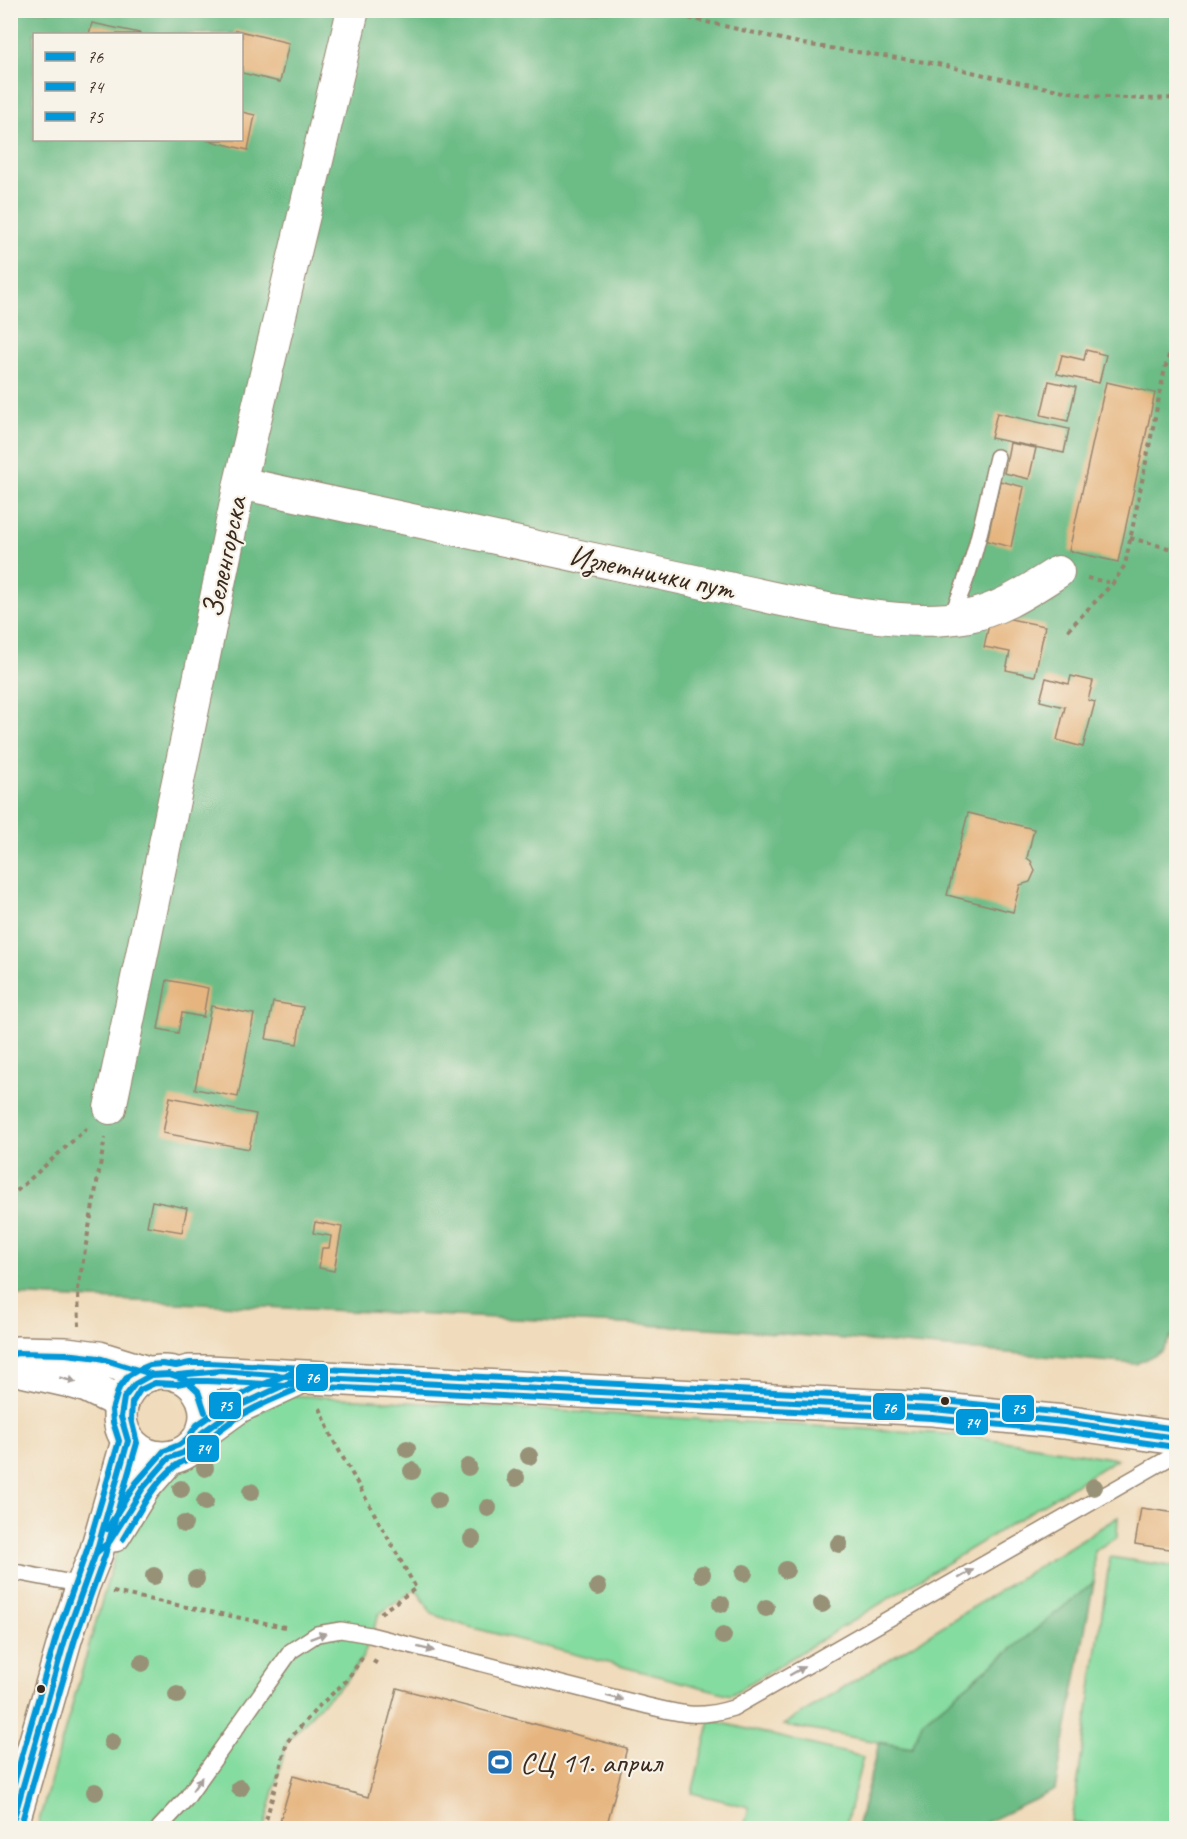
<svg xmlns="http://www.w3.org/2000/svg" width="1187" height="1839" viewBox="0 0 1187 1839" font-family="Caveat,sans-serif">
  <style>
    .green { fill: #85dca0; stroke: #60835f; stroke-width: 1.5 }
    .forest { fill: #6cbc86; stroke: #547352; stroke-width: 1.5; fill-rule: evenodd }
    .building { fill: #e6b57f }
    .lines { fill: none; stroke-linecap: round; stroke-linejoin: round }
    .service-casing { stroke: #96836d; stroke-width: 18 }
    .minor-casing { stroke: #96836d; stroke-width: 34 }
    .tertiary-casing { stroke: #96836d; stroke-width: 36 }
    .secondary-casing { stroke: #96836d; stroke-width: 36 }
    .path { stroke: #96836d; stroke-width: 4; stroke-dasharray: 4.5 4.5; stroke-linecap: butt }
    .service { stroke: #fff; stroke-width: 15 }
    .minor { stroke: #fff; stroke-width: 32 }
    .tertiary { stroke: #fff; stroke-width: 33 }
    .secondary { stroke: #fff; stroke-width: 33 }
    .bus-1-casing { stroke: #f7f3e8; stroke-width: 10 }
    .bus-2-casing { stroke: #f7f3e8; stroke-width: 10 }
    .bus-3-casing { stroke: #f7f3e8; stroke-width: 10 }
    .bus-1 { stroke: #0098da; stroke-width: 6 }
    .bus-2 { stroke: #0098da; stroke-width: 6 }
    .bus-3 { stroke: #0098da; stroke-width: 6 }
    .tree { fill: #979277 }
    .oneway { fill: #a79f9a }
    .bus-dot { fill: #3b2a1e; stroke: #f7f3e8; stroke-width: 2 }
    .labels { text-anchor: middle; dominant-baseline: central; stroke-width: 4.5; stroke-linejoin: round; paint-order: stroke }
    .street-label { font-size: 30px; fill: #3b2a1e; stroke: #f7f3e8 }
    .poi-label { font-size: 30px; fill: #3b2a1e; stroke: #f7f3e8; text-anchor: start }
    .line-badge { stroke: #f7f3e8; stroke-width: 2 }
    .badge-label { font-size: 16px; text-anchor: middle; font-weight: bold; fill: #fff }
  </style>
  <rect width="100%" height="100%" fill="#f7f3e8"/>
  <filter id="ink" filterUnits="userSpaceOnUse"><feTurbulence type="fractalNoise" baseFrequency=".0167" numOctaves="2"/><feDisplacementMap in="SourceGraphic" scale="12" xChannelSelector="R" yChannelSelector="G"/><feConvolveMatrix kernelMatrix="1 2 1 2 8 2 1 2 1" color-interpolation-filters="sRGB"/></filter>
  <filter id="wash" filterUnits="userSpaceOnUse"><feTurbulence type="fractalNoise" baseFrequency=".008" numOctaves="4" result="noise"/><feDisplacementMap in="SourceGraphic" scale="24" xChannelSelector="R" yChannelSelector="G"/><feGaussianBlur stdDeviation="1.35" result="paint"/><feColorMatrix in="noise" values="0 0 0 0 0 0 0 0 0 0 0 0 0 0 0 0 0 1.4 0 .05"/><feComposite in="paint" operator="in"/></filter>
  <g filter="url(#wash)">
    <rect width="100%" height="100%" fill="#f0dcbc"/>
    <path class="green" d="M288 1395 965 1435 1117 1459 731 1695 466 1626 432 1614 416 1589 379 1614 363 1657 347 1680 319 1706 287 1742 264 1828H37L119 1541 185 1461 195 1454 204 1445Z
      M1118 1517 1117 1537 1094 1551V1582L912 1748 783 1725Z
      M1110 1557 1176 1567V1828H1118L1072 1822Z
      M710 1720 863 1757 845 1828 818 1824 816 1828H744L749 1807 692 1793Z"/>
    <path class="forest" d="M10 11H1176V1330L1162 1351 1136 1364 727 1329 11 1295ZM34 34H242V140H34Z
      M1094 1582 1055 1790 975 1828H857L879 1743 912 1748 922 1722Z"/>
    <g id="blocks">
      <path class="building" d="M92 23 140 33V34H89Z
        M236 30 289 43 280 82 242 73V34H234Z
        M242 112 255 115 248 150 206 140H242Z
        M1086 350 1106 355 1099 383 1057 374 1062 355 1084 360Z
        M1049 381 1076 387 1068 421 1041 415Z
        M1106 382 1155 393 1118 562 1069 551Z
        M997 413 1069 429 1064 453 991 438Z
        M1010 443 1036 448 1029 479 1004 473Z
        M1000 481 1024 487 1011 547 987 541Z
        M991 615 1045 626 1035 676 1006 670 1010 652 984 647Z
        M1071 676 1093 681 1088 700 1095 702 1083 747 1057 740 1065 707 1040 701 1046 678 1069 684Z
        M968 813 1034 829 1027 858 1031 861 1035 871 1030 882 1020 885 1013 912 947 895Z
        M167 980 208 988 203 1017 182 1013 178 1033 158 1029Z
        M273 1002 303 1007 297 1044 266 1039Z
        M211 1006 254 1014 238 1097 195 1089Z
        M170 1097 256 1114 249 1149 163 1133Z
        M152 1201 187 1208 182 1232 147 1226Z
        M315 1222 342 1227 334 1271 319 1268 322 1248H329L331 1236 313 1233Z
        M1141 1508 1176 1513V1550L1135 1544Z
        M397 1688 627 1748 606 1828H278L293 1776 368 1797Z"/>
    </g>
  </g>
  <g filter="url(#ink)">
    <use href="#blocks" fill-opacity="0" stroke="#96836d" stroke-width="1.5"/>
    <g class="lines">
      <defs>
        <path id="service" d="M950 618C975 567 984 511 997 457
          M10 1571 83 1585
          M159 1828 186 1799 291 1651 317 1634 341 1630 370 1635 648 1706C682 1714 698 1719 733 1708L1176 1454"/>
        <path id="minor" d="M240 483C399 518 558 553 718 586 791 601 892 629 964 617 999 611 1028 591 1058 572
          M110 1108 240 483 353 10"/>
        <path id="tertiary" d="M10 1355 17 1353 66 1354 99 1358 151 1374
          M12 1368 70 1381 87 1386 122 1403"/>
        <path id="secondary" d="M120 1415a43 43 0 1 1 86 0a43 43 0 1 1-86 0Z
          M178 1375 189 1372H208L933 1409 1064 1422 1176 1438
          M203 1432 239 1406 295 1380
          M114 1535 143 1488 169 1458
          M11 1828 66 1636 83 1585 96 1553 128 1441"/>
      </defs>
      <use href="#service" class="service-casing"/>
      <use href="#minor" class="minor-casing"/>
      <use href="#tertiary" class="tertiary-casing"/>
      <use href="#secondary" class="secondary-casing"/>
      <path class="path" d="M654 10 803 44 938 64 1010 81 1092 96 1145 99 1176 98
        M1130 538 1176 550
        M1087 578 1112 583
        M1068 630 1113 583 1125 565 1164 373 1176 330
        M10 1197 87 1128
        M79 1326 78 1289 105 1138
        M320 1408 332 1438 416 1588 379 1614
        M113 1592 285 1627
        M373 1661 380 1665
        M264 1828 287 1742 319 1706 347 1680 364 1655"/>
      <use href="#service" class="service"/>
      <use href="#minor" class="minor"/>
      <use href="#tertiary" class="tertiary"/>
      <use href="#secondary" class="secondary"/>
      <defs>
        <path id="bus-1" d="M10 1355 17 1353 66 1354 99 1358 151 1374
          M178 1375 221 1371 300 1377
          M96 1553 110 1541 143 1488 169 1458 183 1453 195 1444 203 1432 239 1406 302 1377 933 1409 1064 1422 1176 1438
          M11 1828 66 1636 96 1553 128 1441 121 1417 124 1398 135 1384 151 1375 169 1374 185 1379 198 1391 205 1412"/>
        <path id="bus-2" d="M123 1539C138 1514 151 1487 173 1468 180 1461 192 1459 200 1452 204 1447 207 1441 211 1437 239 1412 273 1399 307 1385
          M20 1828 75 1639 105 1555 137 1443 131 1419 132 1403 140 1390 155 1383 177 1384 192 1381H208L932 1418 1063 1431 1175 1447"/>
        <path id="bus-3" d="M107 1529 136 1483 164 1451 179 1445 188 1438 197 1425 235 1398 254 1388 301 1369
          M10 1797 57 1634 87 1550 119 1441 113 1422 112 1410 119 1388 128 1376 138 1370 150 1365 162 1364 176 1366 190 1363H208L933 1400 1065 1413 1176 1429"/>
      </defs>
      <use href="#bus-1" class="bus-1-casing"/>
      <use href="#bus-2" class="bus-2-casing"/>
      <use href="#bus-3" class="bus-3-casing"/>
      <use href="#bus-1" class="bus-1"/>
      <use href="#bus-2" class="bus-2"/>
      <use href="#bus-3" class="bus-3"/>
    </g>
    <g class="tree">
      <circle cx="407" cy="1449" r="9"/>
      <circle cx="529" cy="1456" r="9"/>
      <circle cx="468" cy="1467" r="9"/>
      <circle cx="205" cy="1468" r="9"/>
      <circle cx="412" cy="1471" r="9"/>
      <circle cx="516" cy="1478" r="9"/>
      <circle cx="1094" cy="1487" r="9"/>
      <circle cx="181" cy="1489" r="9"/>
      <circle cx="251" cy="1492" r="9"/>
      <circle cx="438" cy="1500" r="9"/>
      <circle cx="205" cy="1502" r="9"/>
      <circle cx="488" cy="1508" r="9"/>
      <circle cx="184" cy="1524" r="9"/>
      <circle cx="472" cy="1539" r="9"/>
      <circle cx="839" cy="1544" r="9"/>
      <circle cx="786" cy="1570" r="9"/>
      <circle cx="744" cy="1573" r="9"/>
      <circle cx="702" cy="1574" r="9"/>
      <circle cx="154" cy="1576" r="9"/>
      <circle cx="196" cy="1579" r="9"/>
      <circle cx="598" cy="1587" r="9"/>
      <circle cx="721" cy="1604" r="9"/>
      <circle cx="822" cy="1604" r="9"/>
      <circle cx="766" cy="1608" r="9"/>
      <circle cx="723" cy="1636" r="9"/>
      <circle cx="142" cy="1663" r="9"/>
      <circle cx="177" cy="1695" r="9"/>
      <circle cx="112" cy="1742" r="9"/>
      <circle cx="240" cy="1788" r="9"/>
      <circle cx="95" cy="1792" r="9"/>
    </g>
    <defs><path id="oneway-solid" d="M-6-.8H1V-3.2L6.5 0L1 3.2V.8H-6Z" transform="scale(1.5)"/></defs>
    <g class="oneway">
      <use href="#oneway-solid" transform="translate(68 1380) rotate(16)"/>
      <use href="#oneway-solid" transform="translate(966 1574) rotate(-30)"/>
      <use href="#oneway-solid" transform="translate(318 1636) rotate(-20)"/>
      <use href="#oneway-solid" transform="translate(426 1649) rotate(14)"/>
      <use href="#oneway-solid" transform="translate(797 1671) rotate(-30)"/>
      <use href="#oneway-solid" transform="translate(615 1698) rotate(14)"/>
      <use href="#oneway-solid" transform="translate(197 1784) rotate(-55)"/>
    </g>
  </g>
  <defs>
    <symbol id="stadium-square" viewBox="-11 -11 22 22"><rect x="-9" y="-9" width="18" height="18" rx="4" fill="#1f6fb2" stroke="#f7f3e8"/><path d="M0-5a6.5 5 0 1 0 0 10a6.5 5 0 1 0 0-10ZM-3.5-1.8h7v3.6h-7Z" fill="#fff"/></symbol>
  </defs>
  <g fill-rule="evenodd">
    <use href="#stadium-square" x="485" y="1747" width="30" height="30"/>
  </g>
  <g class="bus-dot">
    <circle cx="945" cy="1401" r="5"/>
    <circle cx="41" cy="1689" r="5"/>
  </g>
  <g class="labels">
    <g class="street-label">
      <text transform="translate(224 557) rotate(-78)">Зеленгорска</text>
      <text transform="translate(652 572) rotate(12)">Излетнички пут</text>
    </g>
    <g class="poi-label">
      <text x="520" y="1762">СЦ 11. април</text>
    </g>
  </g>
  <g class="line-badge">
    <rect x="295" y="1363" width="34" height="29" rx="6" fill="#0098da"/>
    <rect x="208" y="1391" width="34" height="29" rx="6" fill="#0098da"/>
    <rect x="872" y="1392" width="34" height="29" rx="6" fill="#0098da"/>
    <rect x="1001" y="1394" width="34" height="29" rx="6" fill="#0098da"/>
    <rect x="955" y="1408" width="34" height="28" rx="6" fill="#0098da"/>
    <rect x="186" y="1434" width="34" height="29" rx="6" fill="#0098da"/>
  </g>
  <g class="badge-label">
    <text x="312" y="1383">76</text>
    <text x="225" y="1411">75</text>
    <text x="889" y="1413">76</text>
    <text x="1018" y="1414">75</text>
    <text x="972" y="1428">74</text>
    <text x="203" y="1454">74</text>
  </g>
  <rect width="1187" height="1839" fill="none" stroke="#f7f3e8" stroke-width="36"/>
  <rect x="33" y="33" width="210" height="108" fill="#f7f3e8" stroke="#aca397" stroke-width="1.5"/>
  <rect x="45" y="52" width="30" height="9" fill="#0098da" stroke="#aca397" stroke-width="1.5"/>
  <text x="87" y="63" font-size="18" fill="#3b2a1e">76</text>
  <rect x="45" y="82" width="30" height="9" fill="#0098da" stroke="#aca397" stroke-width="1.5"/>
  <text x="87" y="93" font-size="18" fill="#3b2a1e">74</text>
  <rect x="45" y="112" width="30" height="9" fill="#0098da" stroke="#aca397" stroke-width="1.5"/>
  <text x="87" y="123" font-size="18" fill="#3b2a1e">75</text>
</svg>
